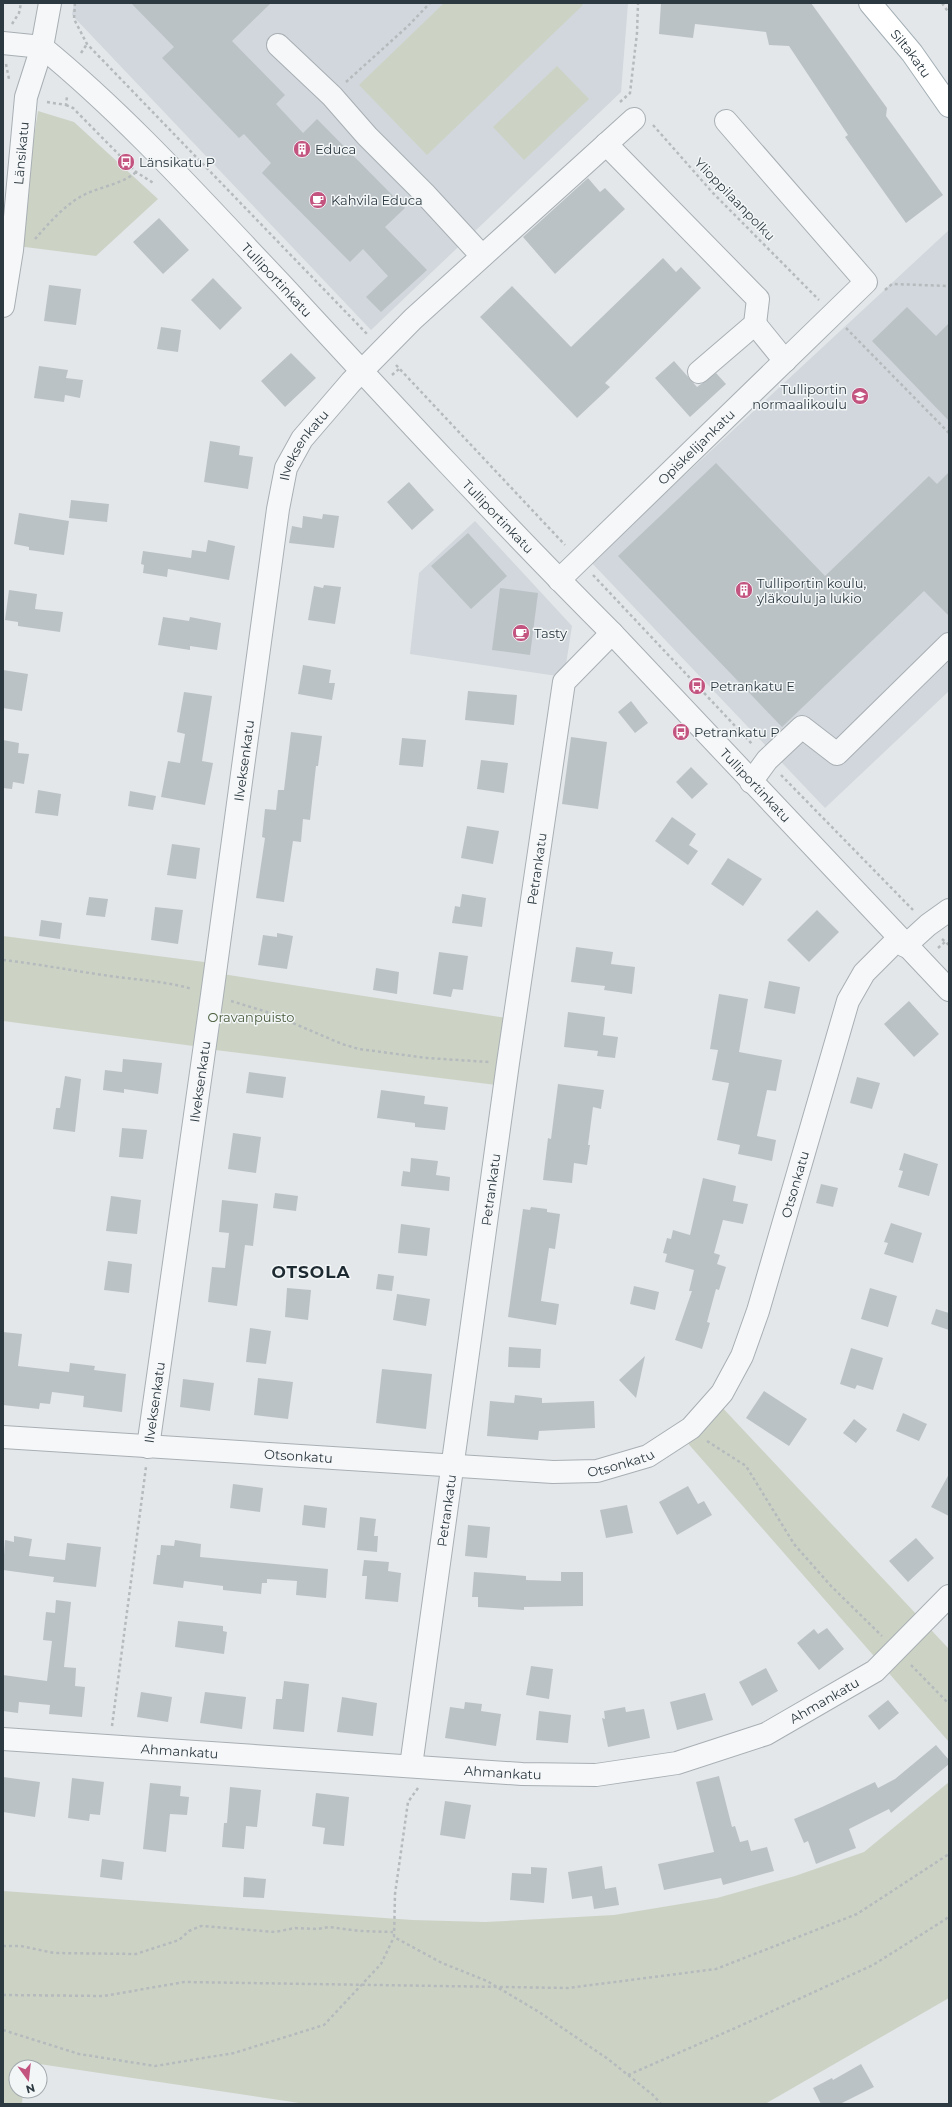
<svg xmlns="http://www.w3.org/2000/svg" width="952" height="2107" viewBox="0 0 952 2107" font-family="Montserrat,sans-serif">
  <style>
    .built { fill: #d1d7dc }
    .green { fill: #ccd3c5 }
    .building { fill: #bbc2c6 }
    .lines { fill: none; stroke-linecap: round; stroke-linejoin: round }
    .minor-casing { stroke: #a8afb4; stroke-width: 24 }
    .major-casing { stroke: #a3afb5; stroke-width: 24 }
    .path { stroke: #b5babd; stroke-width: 2.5; stroke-dasharray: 3 3; stroke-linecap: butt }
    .minor { stroke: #f6f7f8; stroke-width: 22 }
    .major { stroke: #fff; stroke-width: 22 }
    .labels { text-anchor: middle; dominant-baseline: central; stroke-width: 3; stroke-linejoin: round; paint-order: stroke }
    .street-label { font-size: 13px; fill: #2c3941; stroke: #f3f6f7 }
    .poi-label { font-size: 13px; fill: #2c3941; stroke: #f3f6f7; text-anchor: start }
    .park-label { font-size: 13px; fill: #495b3b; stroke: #f3f6f7 }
    .district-label { font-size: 17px; font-weight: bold; letter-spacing: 1px; fill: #1e2a32; stroke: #f3f6f7 }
  </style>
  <rect width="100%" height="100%" fill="#e3e7ea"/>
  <path class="built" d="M74 3H628L621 92 371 330 72 15Z
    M949 230V691L825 808 591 562Z
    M475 521 572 626 564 677 410 654 419 573Z"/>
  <path class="green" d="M444 3H581L583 5 427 155 359 85Z
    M557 66 589 99 524 160 493 127Z
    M38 111 74 122 158 199 96 256 17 246Z
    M3 936 212 963 201 1047 3 1021Z
    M216 973 513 1019 504 1086 207 1049Z
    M719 1404 949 1649V1742L685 1440Z
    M949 1782V1998L765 2104H306L26 2062 25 2067H16V2091H23L22 2104H3V1891L413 1920 485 1922 614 1915 717 1898 795 1876 864 1852Z"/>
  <path class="building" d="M131 3H271L232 41 285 95 276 104 303 133 317 119 405 208 385 227 427 270 381 312 366 297 388 276 363 249 350 262 262 173 271 163 244 134 239 138 162 58 174 47Z
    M661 3H811L887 108 886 116 943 195 906 223 845 137 848 135 789 46 769 45 766 32 695 24 693 38 659 34Z
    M588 178 600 192 605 188 625 209 555 274 523 237Z
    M159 218 189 250 163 274 133 242Z
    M663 258 676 272 681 267 701 288 605 383 610 387 577 418 480 317 512 286 571 347Z
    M213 278 242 308 220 330 191 300Z
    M49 285 81 289 76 325 44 321Z
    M907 307 936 336 949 323V421L872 341Z
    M161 327 181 330 178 352 157 349Z
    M291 353 316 378 285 407 261 381Z
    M674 361 697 387 716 373 726 384 690 417 655 378Z
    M39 366 68 370 66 378 83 380 80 398 65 395 64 402 34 398Z
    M210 441 240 446 239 455 253 457 248 489 204 482Z
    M716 463 825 576 929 476 937 484 949 472V616L924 591 782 727 618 556Z
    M409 482 434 510 412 530 387 502Z
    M71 500 109 504 107 522 69 518Z
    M19 513 69 521 64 555 29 550V547L14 544Z
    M323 514 339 516 334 548 289 543 292 526 302 528 303 516 322 519Z
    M468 533 507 576 471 609 431 566Z
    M208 540 235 546 229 580 168 569 167 577 143 573 144 565 141 564 143 551 191 558 192 550 206 552Z
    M324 585 341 587 335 624 308 620 314 586 323 588Z
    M500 588 538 593 530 655 492 650Z
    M9 590 37 594 35 609 63 612 60 632 18 626V622L5 620Z
    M163 617 189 621 190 617 221 623 217 650 190 646V650L158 645Z
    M303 665 331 670 329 683H335L332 700 298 694Z
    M3 670 28 674 22 711 3 708Z
    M468 691 517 695 514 725 465 720Z
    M184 692 212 696 202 761 213 763 205 805 161 797 168 761 180 763 185 734 177 732Z
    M631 701 648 723 635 733 618 712Z
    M291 732 322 736 318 766H316L310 820 303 819 301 842 293 841 284 902 256 898 265 838 262 837 265 809 276 810 278 790H284Z
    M571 737 607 742 598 809 562 804Z
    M402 738 426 740 423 767 399 765Z
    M3 740 19 743 18 753 29 754 24 784 13 782 12 789 3 788Z
    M481 760 508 763 504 793 477 789Z
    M691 767 708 784 692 799 676 782Z
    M38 790 61 794 58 816 35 813Z
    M130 791 156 796 153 810 128 806Z
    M672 817 696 834 689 845 698 851 688 865 655 841Z
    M467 826 499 831 493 864 461 858Z
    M172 844 200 848 196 879 167 875Z
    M728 858 762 879 743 906 711 884Z
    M462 894 486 898 482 927 452 923 455 906 460 907Z
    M89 897 108 899 105 917 86 915Z
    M155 907 183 910 178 944 151 940Z
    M817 910 839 932 809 962 787 940Z
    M41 920 62 923 60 939 39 936Z
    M277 933 293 936 287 969 258 965 263 935 277 937Z
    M576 947 613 952 611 964 635 967 632 994 604 990 605 986 571 982Z
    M439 952 468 956 463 990 453 989 451 997 433 994Z
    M376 968 399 972 397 994 373 990Z
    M769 981 800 987 795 1014 764 1008Z
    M719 994 748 999 739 1052 782 1060 776 1091 767 1090 757 1136 776 1140 772 1161 738 1154 740 1145 717 1140 729 1083 712 1080 718 1050 710 1049Z
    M909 1001 939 1034 914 1057 884 1024Z
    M568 1012 605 1017 603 1035 618 1037 615 1058 597 1056 598 1051 564 1047Z
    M123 1059 162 1063 158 1094 124 1089V1093L103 1090 105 1070 122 1072Z
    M249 1072 286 1077 283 1098 246 1093Z
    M65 1076 81 1079 75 1132 53 1129 56 1108H60Z
    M857 1077 880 1083 872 1109 850 1103Z
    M558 1084 604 1090 601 1109 593 1107 588 1145H590L587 1165 574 1163 572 1183 543 1180 548 1138 551 1139Z
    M381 1090 425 1096 424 1104 448 1107 445 1130 415 1127V1123L377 1118Z
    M122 1128 147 1130 143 1159 119 1157Z
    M233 1133 261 1137 256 1173 228 1169Z
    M904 1153 938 1164 929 1196 898 1187 903 1171 899 1170Z
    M411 1158 438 1161 436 1175 450 1177 449 1191 401 1186 403 1171 410 1172Z
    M703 1178 736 1186 733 1201 748 1204 743 1224 723 1220 714 1253 720 1255 717 1264 726 1267 719 1290 716 1289 707 1322 710 1323 702 1349 675 1340 692 1291H689L694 1270 665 1262 667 1254 663 1253 667 1238 671 1239 673 1230 690 1235Z
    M821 1184 838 1188 833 1207 816 1203Z
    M275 1193 298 1196 296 1211 273 1208Z
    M111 1196 141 1200 137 1234 106 1231Z
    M222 1200 258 1204 253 1246 245 1245 237 1306 208 1302 212 1267 225 1268 229 1233 219 1232Z
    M531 1207 547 1209V1212L560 1214 555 1249 549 1248 541 1301 559 1304 556 1325 508 1317 523 1209 530 1210Z
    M891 1223 922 1233 913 1263 884 1254 888 1243 884 1242Z
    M401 1224 430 1228 427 1256 398 1253Z
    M108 1261 132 1264 129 1293 104 1290Z
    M378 1274 394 1276 392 1291 376 1289Z
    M634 1286 659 1292 655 1310 630 1304Z
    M287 1288 311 1290 308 1320 285 1317Z
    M870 1288 897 1296 888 1327 861 1319Z
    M397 1294 430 1299 426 1326 393 1320Z
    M936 1309 949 1313V1330L931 1324Z
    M250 1328 271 1331 266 1364 246 1362Z
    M3 1332 22 1334 18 1366 69 1372 70 1363 95 1366 94 1370 126 1374 122 1412 83 1407 84 1396 52 1392 50 1404 40 1403 39 1409 3 1405Z
    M509 1347 541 1349 540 1368 508 1367Z
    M851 1348 883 1358 873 1390 857 1385 855 1389 840 1384Z
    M645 1356 636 1398 619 1380Z
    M382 1369 432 1374 426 1429 376 1423Z
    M258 1378 293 1382 288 1419 254 1415Z
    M183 1379 214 1383 210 1411 180 1407Z
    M764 1391 807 1419 789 1446 746 1418Z
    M515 1395 542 1398V1403L594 1401 595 1428 539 1431 538 1440 487 1436 490 1401 514 1403Z
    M903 1413 927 1424 919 1441 896 1431Z
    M854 1419 867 1429 856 1443 843 1433Z
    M949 1474V1516L931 1507Z
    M233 1484 263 1488 260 1512 230 1508Z
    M688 1486 698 1504 704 1501 712 1515 677 1535 659 1502Z
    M304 1505 327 1508 325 1528 302 1525Z
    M627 1505 633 1533 606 1538 600 1510Z
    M360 1517 376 1519 374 1536H378L377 1552 357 1550Z
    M468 1525 490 1527 487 1558 465 1556Z
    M14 1536 32 1539 29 1556 65 1560 67 1543 101 1547 96 1587 53 1582 54 1577 3 1570 5 1540 14 1542Z
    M916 1538 934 1558 908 1582 889 1561Z
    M175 1540 201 1544 200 1557 328 1569 326 1598 296 1595 297 1581 267 1579V1583H262L261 1594 223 1590V1586L184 1581 183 1588 153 1584 157 1555H160L161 1545 174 1546Z
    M364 1560 389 1562 388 1571 401 1573 398 1602 365 1599 367 1576H362Z
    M474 1572 526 1576V1580L561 1581V1572H583V1606L524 1607V1610L478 1607V1597H472Z
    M56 1600 71 1602 64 1667 76 1668 75 1686 85 1687 82 1717 49 1714 50 1705 19 1702 18 1713 3 1711V1675L47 1681 52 1641 43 1640 46 1612 55 1613Z
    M178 1621 223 1626V1631L227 1632 224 1654 175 1647Z
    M827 1628 844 1649 819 1670 797 1643 814 1629 818 1634Z
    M531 1666 553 1669 549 1699 526 1695Z
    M766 1668 778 1691 752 1706 739 1682Z
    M284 1681 309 1684 304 1732 273 1729 276 1699H282Z
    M141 1692 172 1697 168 1722 137 1717Z
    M205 1692 246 1697 242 1729 200 1723Z
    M705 1693 713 1720 677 1730 670 1702Z
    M342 1697 377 1703 373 1736 337 1732Z
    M888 1700 899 1713 879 1730 868 1716Z
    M465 1702 482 1704 481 1711 501 1714 496 1746 445 1738 450 1707 464 1709Z
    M625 1707 626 1712 644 1709 650 1738 608 1747 602 1718 605 1719 604 1711Z
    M539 1711 571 1715 568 1743 536 1740Z
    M936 1745 949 1760V1764L891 1813 889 1809 849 1829 856 1848 816 1864 808 1841 804 1843 794 1819 822 1807 875 1782 878 1788 895 1779Z
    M719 1776 732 1827 735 1826 740 1842 748 1840 751 1851 767 1847 774 1871 723 1885 721 1878 664 1890 658 1864 714 1852 696 1782Z
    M3 1777 40 1782 35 1817 3 1812Z
    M72 1778 104 1782 100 1815 90 1814 89 1821 68 1818Z
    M150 1783 181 1786 180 1796 189 1797 187 1815 170 1814 166 1852 143 1849Z
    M230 1787 261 1790 257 1827 246 1826 244 1849 222 1847 224 1823H227Z
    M316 1793 349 1797 344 1846 323 1844 325 1828 312 1826Z
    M445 1801 471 1805 465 1839 440 1835Z
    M102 1859 124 1862 122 1880 100 1877Z
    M602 1866 605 1889 616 1887 619 1905 594 1909 592 1896 572 1899 568 1872Z
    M531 1867 547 1868 544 1903 510 1900 512 1873 531 1874Z
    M244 1877 266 1879 264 1898 243 1897Z
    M861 2064 874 2087 840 2104H821L813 2088 832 2078 833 2080Z"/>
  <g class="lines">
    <defs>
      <g id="minor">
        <path d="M3 43 42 47"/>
        <path d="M278 45 332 96 367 136 424 193 482 256"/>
        <path id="s1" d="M42 47C130 119 206 205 284 287 392 404 500 521 612 633L949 990"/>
        <path d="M606 144 758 299 755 324 699 372"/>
        <path id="s2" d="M3 306 12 250 26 97 42 47 50 3"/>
        <path d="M755 324 785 361"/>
        <path id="s3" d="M559 580 866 282 726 121"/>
        <path d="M751 782 767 760 802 727 837 754 949 644"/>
        <path d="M905 946 928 925 949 910"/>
        <path id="s4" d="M3 1437 553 1472 597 1471 648 1456 691 1428 722 1393 742 1356 758 1311 848 1001 864 973 898 939"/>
        <path id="s5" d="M148 1447 212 995 278 509 286 468 302 439 351 382 413 319 634 119"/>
        <path id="s6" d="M3 1739 522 1774 596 1775 677 1763 766 1734 875 1671 949 1596"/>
        <path id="s7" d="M411 1766 508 1063 564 682 612 633"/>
      </g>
      <g id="major">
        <path id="s8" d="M870 3 912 53 949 106"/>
      </g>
    </defs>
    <use href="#minor" class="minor-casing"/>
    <use href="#major" class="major-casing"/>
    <path class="path" d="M75 3 74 19 87 44 368 335
      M942 3 949 13
      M12 24 19 13 21 3
      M81 53 87 44
      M6 64 9 79
      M346 82 408 26 430 3
      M47 102 66 105 67 96
      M620 102 630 93 637 33 638 3
      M66 105 73 108 136 172 155 184
      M653 125 712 192 819 300
      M35 239C50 222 67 202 88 193 104 186 124 183 136 172
      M885 290 892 284 949 286
      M846 328 949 433
      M396 365 565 545
      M392 375 399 369
      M593 575 753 745
      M781 775 913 910
      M942 939 949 945
      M938 948 945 942
      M3 960C39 964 74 971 110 976 138 980 165 981 192 989
      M231 1001 267 1012 342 1044 359 1049 427 1058 489 1062
      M707 1441 746 1466 794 1544 831 1586 882 1636
      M911 1665 949 1704
      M112 1726 146 1467
      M418 1788 408 1802 395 1894 394 1937 442 1963 487 1981 539 2012 608 2059 653 2095 661 2104
      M3 1946H21L54 1953 136 1954 179 1940 189 1931 201 1926 275 1932 295 1928 318 1929 329 1927 360 1931 393 1932
      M3 1995 104 1996 184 1982 568 1988 716 1969 857 1914 949 1854
      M3 2030 79 2054 155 2066 234 2053 324 2025 381 1964 394 1937
      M628 2075 733 2029 873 1965 946 1919 949 1915"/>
    <use href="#minor" class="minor"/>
    <use href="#major" class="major"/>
  </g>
  <defs>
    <symbol id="building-disc" viewBox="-11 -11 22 22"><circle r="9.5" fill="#c35480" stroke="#f3f6f7"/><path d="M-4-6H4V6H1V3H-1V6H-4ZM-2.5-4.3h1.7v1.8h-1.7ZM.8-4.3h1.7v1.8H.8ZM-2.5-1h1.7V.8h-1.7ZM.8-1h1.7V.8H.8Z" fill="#fff"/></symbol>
    <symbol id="bus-disc" viewBox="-11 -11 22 22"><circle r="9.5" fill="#c35480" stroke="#f3f6f7"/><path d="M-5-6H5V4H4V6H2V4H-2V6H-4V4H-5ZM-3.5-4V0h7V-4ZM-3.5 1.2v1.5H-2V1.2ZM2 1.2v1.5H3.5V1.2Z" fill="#fff"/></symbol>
    <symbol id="cafe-disc" viewBox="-11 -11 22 22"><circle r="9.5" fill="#c35480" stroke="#f3f6f7"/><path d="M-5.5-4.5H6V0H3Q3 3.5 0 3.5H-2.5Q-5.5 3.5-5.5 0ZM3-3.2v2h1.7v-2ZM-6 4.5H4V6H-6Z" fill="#fff"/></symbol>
    <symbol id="school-disc" viewBox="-11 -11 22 22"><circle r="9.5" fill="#c35480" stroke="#f3f6f7"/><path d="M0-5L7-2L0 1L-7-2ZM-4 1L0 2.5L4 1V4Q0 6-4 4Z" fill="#fff"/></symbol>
  </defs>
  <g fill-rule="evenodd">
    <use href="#building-disc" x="292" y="139" width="20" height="20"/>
    <use href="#bus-disc" x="116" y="152" width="20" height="20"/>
    <use href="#cafe-disc" x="308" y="190" width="20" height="20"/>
    <use href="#school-disc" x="850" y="386" width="20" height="20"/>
    <use href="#building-disc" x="734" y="580" width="20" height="20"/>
    <use href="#cafe-disc" x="511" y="623" width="20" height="20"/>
    <use href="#bus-disc" x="687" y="676" width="20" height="20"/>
    <use href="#bus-disc" x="671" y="722" width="20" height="20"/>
  </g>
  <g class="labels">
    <g class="street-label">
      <text stroke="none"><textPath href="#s8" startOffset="65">Siltakatu</textPath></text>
      <text stroke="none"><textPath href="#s2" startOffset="154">Länsikatu</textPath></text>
      <text transform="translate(735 199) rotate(46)">Ylioppilaanpolku</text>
      <text stroke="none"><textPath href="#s1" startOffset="331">Tulliportinkatu</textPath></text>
      <text stroke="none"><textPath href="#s5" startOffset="1017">Ilveksenkatu</textPath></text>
      <text stroke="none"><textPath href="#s3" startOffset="191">Opiskelijankatu</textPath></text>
      <text stroke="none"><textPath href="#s1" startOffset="655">Tulliportinkatu</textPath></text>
      <text stroke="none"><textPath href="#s5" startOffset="693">Ilveksenkatu</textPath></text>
      <text stroke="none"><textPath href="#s1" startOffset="1027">Tulliportinkatu</textPath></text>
      <text stroke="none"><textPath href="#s7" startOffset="906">Petrankatu</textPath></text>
      <text stroke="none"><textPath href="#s5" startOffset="369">Ilveksenkatu</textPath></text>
      <text stroke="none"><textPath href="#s4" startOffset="968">Otsonkatu</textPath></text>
      <text stroke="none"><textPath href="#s7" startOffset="582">Petrankatu</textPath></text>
      <text stroke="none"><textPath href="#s5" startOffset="45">Ilveksenkatu</textPath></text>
      <text stroke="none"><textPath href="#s4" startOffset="296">Otsonkatu</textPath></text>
      <text stroke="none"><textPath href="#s4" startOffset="620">Otsonkatu</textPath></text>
      <text stroke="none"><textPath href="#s7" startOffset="258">Petrankatu</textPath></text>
      <text stroke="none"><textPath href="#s6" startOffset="837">Ahmankatu</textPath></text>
      <text stroke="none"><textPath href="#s6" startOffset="177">Ahmankatu</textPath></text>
      <text stroke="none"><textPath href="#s6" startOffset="501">Ahmankatu</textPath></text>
    </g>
    <g class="poi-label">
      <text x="315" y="149">Educa</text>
      <text x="139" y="162">Länsikatu P</text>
      <text x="331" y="200">Kahvila Educa</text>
      <text x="847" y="389" text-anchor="end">Tulliportin<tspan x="847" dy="15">normaalikoulu</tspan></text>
      <text x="757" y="583">Tulliportin koulu,<tspan x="757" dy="15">yläkoulu ja lukio</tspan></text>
      <text x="534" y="633">Tasty</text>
      <text x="710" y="686">Petrankatu E</text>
      <text x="694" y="732">Petrankatu P</text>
    </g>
    <g class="park-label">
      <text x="251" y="1017">Oravanpuisto</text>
    </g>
    <g class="district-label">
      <text x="311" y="1272">OTSOLA</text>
    </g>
  </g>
  <rect width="952" height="2107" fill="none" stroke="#2c3941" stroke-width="8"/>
  <g transform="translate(28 2079) rotate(165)"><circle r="19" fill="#f3f6f7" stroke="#a3aaae"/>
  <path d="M0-3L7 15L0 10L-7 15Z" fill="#c35480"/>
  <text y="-6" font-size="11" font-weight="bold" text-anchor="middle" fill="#2c3941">N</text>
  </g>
</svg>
